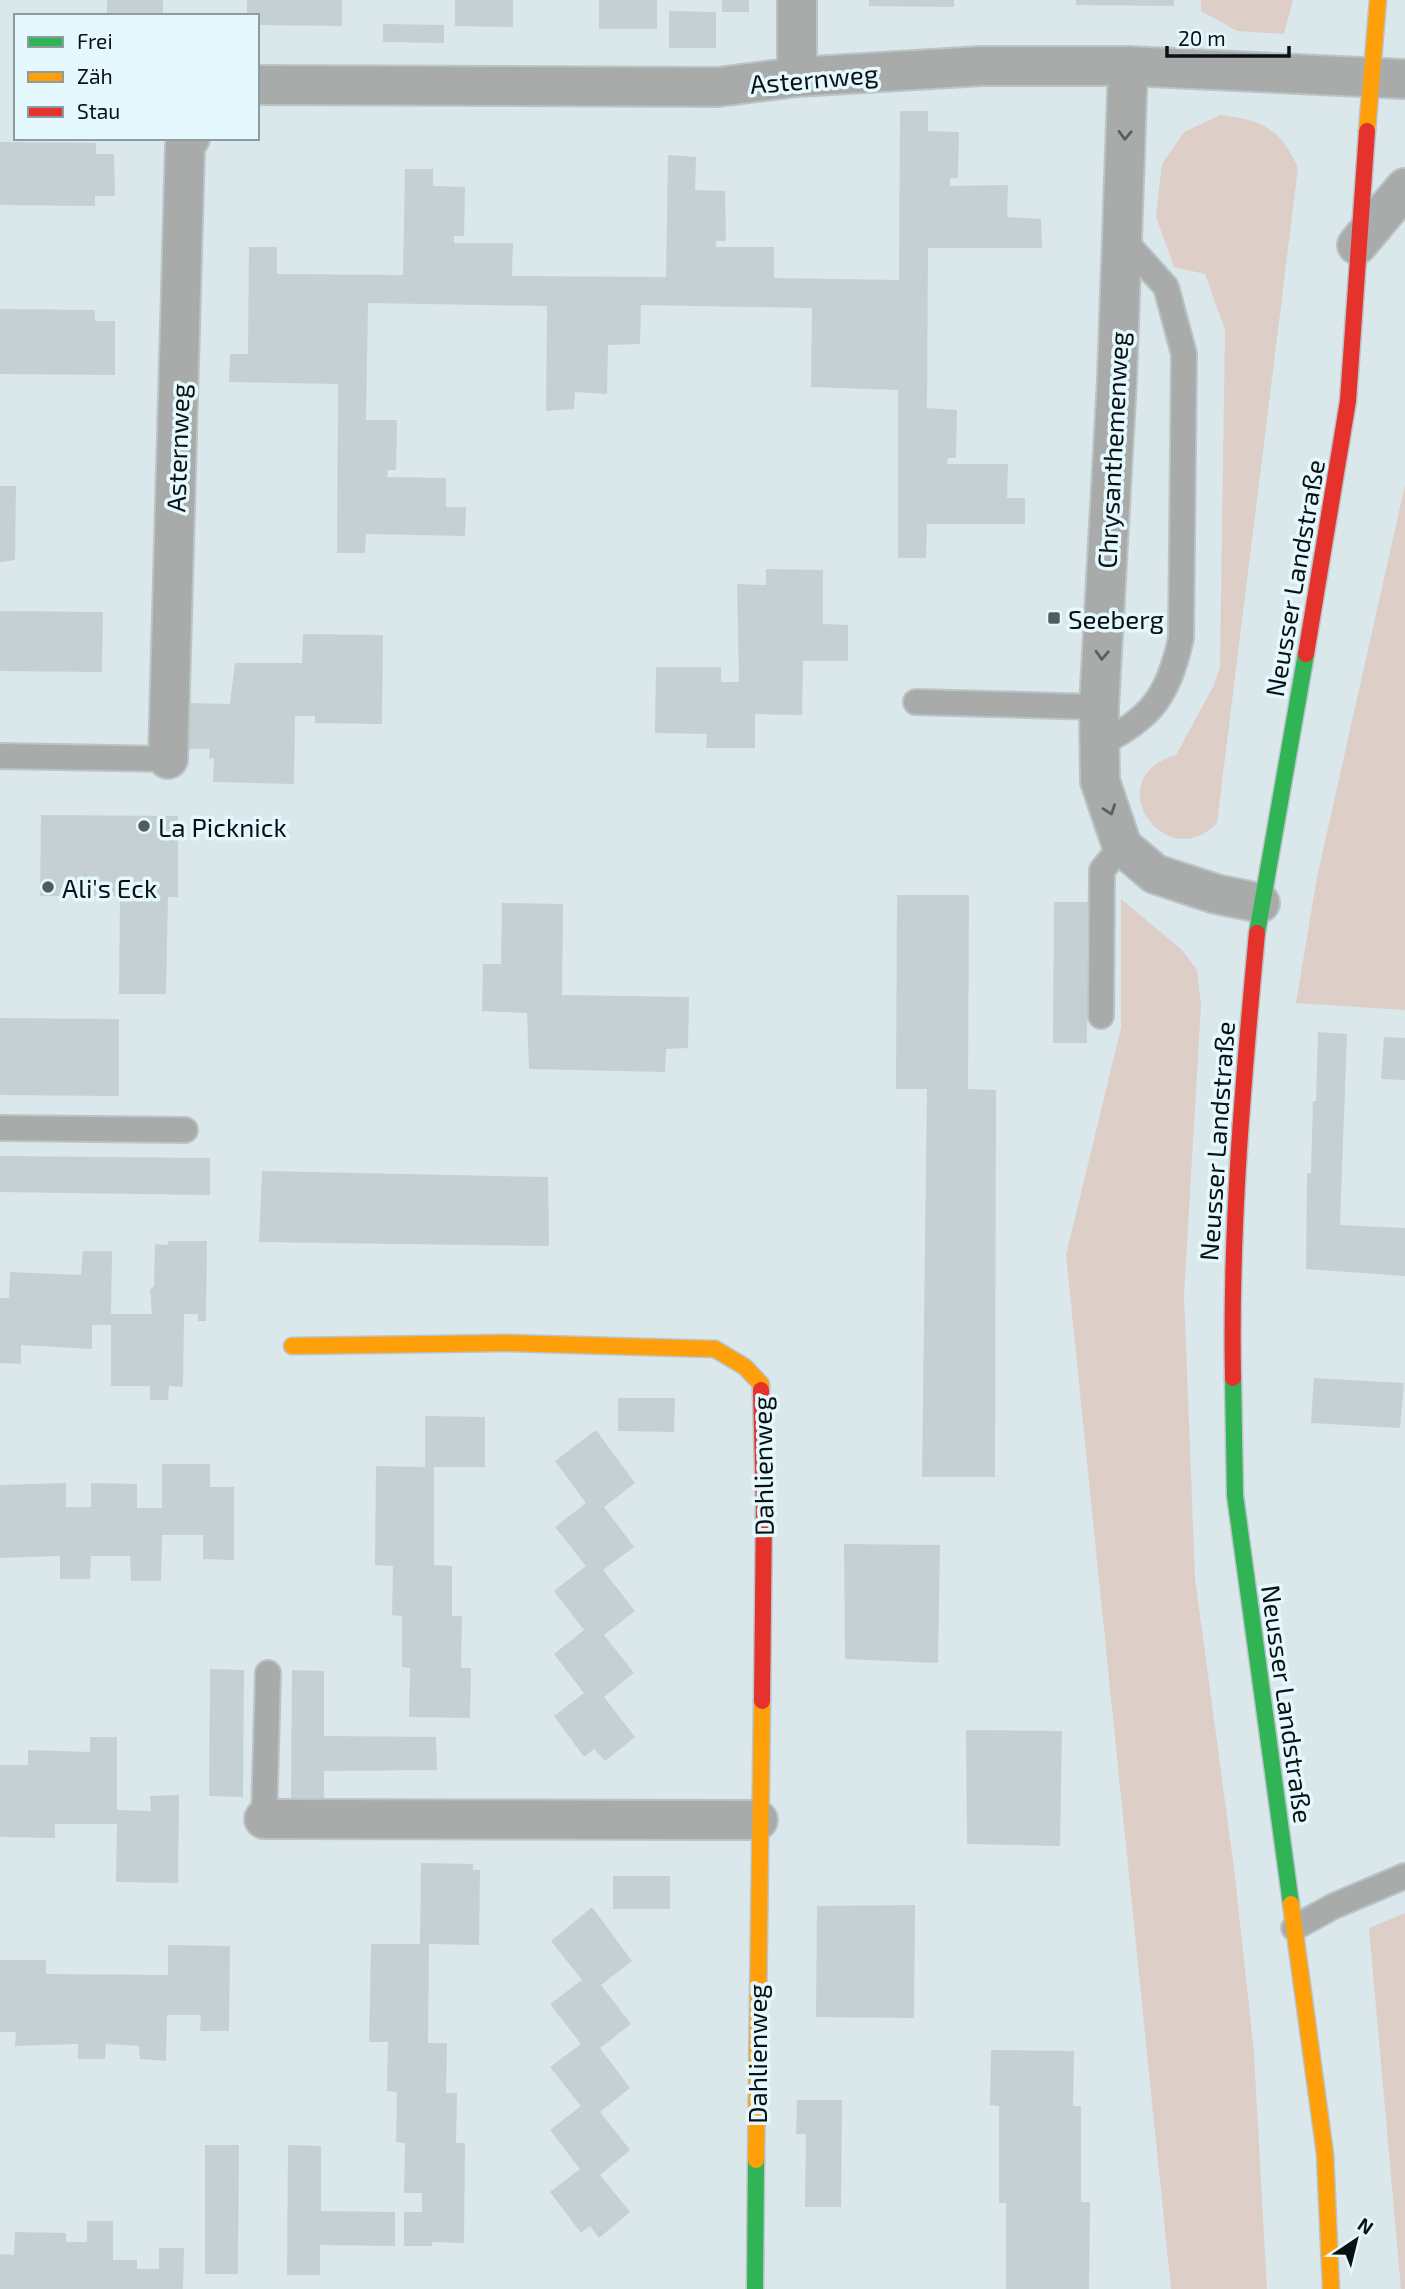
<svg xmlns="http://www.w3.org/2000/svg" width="1405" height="2289" viewBox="0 0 1405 2289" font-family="'Exo 2',sans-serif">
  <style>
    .green { fill: #decec8 }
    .building { fill: #c5d0d3 }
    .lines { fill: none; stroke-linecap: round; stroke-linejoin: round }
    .lane-casing { stroke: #bac4c7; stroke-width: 28 }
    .street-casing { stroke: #bac4c7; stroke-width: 42 }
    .fast-casing { stroke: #bac4c7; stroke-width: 19 }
    .slow-casing { stroke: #bac4c7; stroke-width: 19 }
    .jam-casing { stroke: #bac4c7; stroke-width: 19 }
    .lane { stroke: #a9abaa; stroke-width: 24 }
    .street { stroke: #a9abaa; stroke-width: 38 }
    .fast { stroke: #30b455; stroke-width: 16 }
    .slow { stroke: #ff9f0a; stroke-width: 16 }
    .jam { stroke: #e5322d; stroke-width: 16 }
    .oneway { stroke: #595e5f }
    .poi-dot { fill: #525c5f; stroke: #e4f8fd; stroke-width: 2.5 }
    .labels { text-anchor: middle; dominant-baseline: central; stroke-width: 7; stroke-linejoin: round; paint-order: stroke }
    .street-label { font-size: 26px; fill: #091114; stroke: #e4f8fd }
    .poi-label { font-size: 26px; fill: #091114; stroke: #e4f8fd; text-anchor: start }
  </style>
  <rect width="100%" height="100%" fill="#dae7eb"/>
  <path class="green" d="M1201 0H1293L1284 34 1237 31 1201 11Z
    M1220 115C1261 120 1281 128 1298 168L1217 823C1166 877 1096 778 1176 755L1214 685 1220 667 1225 330 1205 274 1174 267 1156 217 1162 164 1184 132Z
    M1405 485V1010L1296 1003 1317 877Z
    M1121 899 1181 949 1197 970 1201 1006 1184 1295 1195 1578 1235 1876 1254 2053 1267 2289H1171L1066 1255 1121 1028Z
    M1405 1913V2289H1401L1369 1928Z"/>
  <path class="building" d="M107 0H163V16H107Z
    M247 0H342V26L257 25V16H247Z
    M455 0H513V27L455 26Z
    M599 0H657V29H599Z
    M722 0H749V12H722Z
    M869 0H954V7L869 6Z
    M1076 0H1174V6L1076 5Z
    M669 11 716 12V48H669Z
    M383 24 444 25V43L383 42Z
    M900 111H928V131L959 132 958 178H950V186L1008 185 1007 217 1041 219 1042 248H928L927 408 957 410 956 458H948L947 464H1008L1007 498H1025V524H927L926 558H898V390L811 387 812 308 641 305 640 344 608 345 607 394 575 392 574 409 546 411 547 306 368 303 366 420H397L396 470H388L387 477 446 478V507H466L465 536 366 534 365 553H337L338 384 229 382 230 354H248L249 247H277V274L403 275 405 169H433V186L465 187 464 236H454V243H513L512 276 666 277 668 155 696 157 695 190 725 191 726 241H716V247H774V278L899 280Z
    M0 142 96 143V154H114L115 196H95V206L0 205Z
    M0 309 95 310V321H115V375L0 374Z
    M0 486H16L15 560 3 562H0Z
    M766 569 823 570V624L848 625V661H803L802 715 755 714V748H706L707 734 655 733 656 667H721V682H739L737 584 766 585Z
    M0 611 103 612 102 672 0 671Z
    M303 634 383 635 382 724 315 723V716H295L294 784 213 782 214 758 209 759 210 749H185L186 703 230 704 235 663H302Z
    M41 815 178 816V897H168L166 994H119L120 896H40Z
    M897 895H969L968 1089 996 1090 995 1477H922L927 1089H896Z
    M1054 902H1088L1087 1043H1053Z
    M502 903 563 904 562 995 689 997 688 1048 666 1049 665 1072 529 1069 527 1013 482 1011 483 964H501Z
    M0 1018 119 1019V1096L0 1095Z
    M1318 1032 1347 1034 1340 1225 1405 1228V1276L1306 1269 1307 1173H1311L1313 1101H1316Z
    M1384 1037 1405 1038V1080L1381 1079Z
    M0 1156 210 1158V1195L0 1192Z
    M262 1171 548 1177 549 1246 259 1242Z
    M168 1241H207L206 1321H198V1314H184L183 1387 169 1386 168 1400H150V1386H111V1325H92V1349L21 1345V1364L0 1363V1298H9L10 1272 81 1275 83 1251H112L111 1314H152L150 1290 154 1286 155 1244 168 1245Z
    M1314 1378 1404 1383 1400 1428 1311 1423Z
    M618 1398H675L674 1432 618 1431Z
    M425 1416 485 1417V1467H434V1565L452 1566V1616H462L461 1668H471L470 1718 409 1717 410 1668 402 1667V1616L392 1615 393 1566 375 1565 376 1466 425 1467Z
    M596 1430 635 1483 604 1507 634 1547 603 1570 635 1611 604 1635 634 1673 604 1697 635 1737 605 1761 594 1749 584 1757 554 1716 584 1693 554 1654 584 1630 554 1591 586 1566 555 1527 586 1503 555 1461Z
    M162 1464H210V1487H234V1560L203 1559V1535H162L161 1581H131L130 1556H91L90 1579H60V1556L0 1558V1485L66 1483V1507H91V1483L137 1484V1508H162Z
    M844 1544 940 1545 938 1663 845 1659Z
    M210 1669 244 1670 243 1797 209 1796Z
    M292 1670 324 1671V1736L436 1737 437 1770 324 1771V1799H291Z
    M966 1730 1062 1731 1060 1846 967 1844Z
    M90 1737H117V1810L151 1811 150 1796 179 1795 178 1883 116 1882 117 1824H55V1838L0 1837V1765H28V1750L90 1752Z
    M421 1863 473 1864V1870H480L479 1945 429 1944 428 2043H447L446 2093H457L456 2143H465L464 2243 432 2242V2246H404V2212H422V2193H404L405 2143 396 2142 397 2092 387 2091 388 2042H369L371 1944H420Z
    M613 1876H670V1909H613Z
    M915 1905 914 2018 816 2017 817 1906Z
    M592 1907 632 1961 601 1985 631 2024 600 2048 630 2088 600 2112 630 2150 600 2175 630 2212 599 2238 590 2226 581 2233 550 2192 580 2169 550 2130 581 2106 550 2067 581 2044 550 2004 582 1980 551 1941Z
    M168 1945 230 1946 229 2031H200L201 2015H167L166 2061 140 2059 139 2046 106 2044 105 2059H78V2044L15 2046 16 2032H0V1960H46V1974L168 1975Z
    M991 2050 1074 2051 1073 2106H1081V2202H1090L1089 2289H1006V2203H999V2106L990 2105Z
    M797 2100H842L841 2207H805L806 2134H796Z
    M205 2145H239L238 2274H205Z
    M288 2145 321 2146V2211L395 2212V2246L320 2245V2275H287Z
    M87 2221H113V2260H137V2269H159V2248H184L183 2289H0V2254L14 2255 15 2232 66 2233V2242H87Z"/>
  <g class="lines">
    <defs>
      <path id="lane" d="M916 702 1099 707
        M1099 744C1152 719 1169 694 1181 638L1184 354 1166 287 1122 238
        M0 756 168 759
        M1101 1016 1102 870 1122 846
        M0 1128 185 1130
        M264 1819 268 1673
        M1294 1928 1334 1906 1405 1876"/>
      <path id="street" d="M1128 66 1117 379 1099 707 1100 781 1122 846 1155 874 1216 894 1260 903
        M797 77V0
        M257 85 718 87 797 77 982 66H1128L1405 79
        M1357 245 1405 188
        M168 759 185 145 190 138
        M264 1819 758 1820"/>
      <path id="fast" d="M1257 933 1306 654
        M1233 1378 1235 1495 1291 1904
        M755 2289 756 2160"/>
      <path id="slow" d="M1367 131 1378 0
        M292 1346 506 1343 715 1349 745 1367 761 1384V1390
        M1291 1904 1325 2154 1331 2289
        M756 2160 762 1701"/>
      <path id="jam" d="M1306 654 1348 401 1367 131
        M1233 1378C1230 1229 1243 1082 1257 933
        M761 1390 764 1506 762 1701"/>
    </defs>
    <use href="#lane" class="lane-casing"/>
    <use href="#street" class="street-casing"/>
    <use href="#fast" class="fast-casing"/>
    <use href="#slow" class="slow-casing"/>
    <use href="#jam" class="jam-casing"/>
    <use href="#lane" class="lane"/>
    <use href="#street" class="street"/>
    <use href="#fast" class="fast"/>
    <use href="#slow" class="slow"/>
    <use href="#jam" class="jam"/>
  </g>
  <defs><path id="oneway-chevron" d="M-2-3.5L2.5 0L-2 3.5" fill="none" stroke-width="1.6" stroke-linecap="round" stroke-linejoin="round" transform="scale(1.75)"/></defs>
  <g class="oneway">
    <use href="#oneway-chevron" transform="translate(1125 135) rotate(92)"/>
    <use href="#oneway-chevron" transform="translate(1102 655) rotate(93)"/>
    <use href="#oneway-chevron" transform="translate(1110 810) rotate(71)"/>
  </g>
  <g class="poi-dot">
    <rect x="1047" y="611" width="14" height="14" rx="3.5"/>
    <circle cx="144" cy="826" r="7"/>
    <circle cx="48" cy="887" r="7"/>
  </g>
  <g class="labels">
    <g class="street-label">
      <text transform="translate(814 78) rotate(-5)">Asternweg</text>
      <text transform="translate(177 448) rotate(-88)">Asternweg</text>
      <text transform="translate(1112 450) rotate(-87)">Chrysanthemenweg</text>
      <text transform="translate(1294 578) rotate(-80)">Neusser Landstraße</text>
      <text transform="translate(1216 1141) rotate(-86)">Neusser Landstraße</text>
      <text transform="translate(762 1466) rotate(-91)">Dahlienweg</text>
      <text transform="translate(1288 1704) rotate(82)">Neusser Landstraße</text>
      <text transform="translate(756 2054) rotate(-90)">Dahlienweg</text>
    </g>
    <g class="poi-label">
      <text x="1068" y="618">Seeberg</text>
      <text x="158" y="826">La Picknick</text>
      <text x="62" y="887">Ali's Eck</text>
    </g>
  </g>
  <rect x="14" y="14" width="245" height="126" fill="#e4f8fd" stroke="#8c9ca0" stroke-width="2"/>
  <rect x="28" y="37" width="35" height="10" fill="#30b455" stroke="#8c9ca0" stroke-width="2"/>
  <text x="77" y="49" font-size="21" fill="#091114">Frei</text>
  <rect x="28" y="72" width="35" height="10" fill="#ff9f0a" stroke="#8c9ca0" stroke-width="2"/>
  <text x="77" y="84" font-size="21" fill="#091114">Zäh</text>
  <rect x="28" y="107" width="35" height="10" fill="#e5322d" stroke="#8c9ca0" stroke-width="2"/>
  <text x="77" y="119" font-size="21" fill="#091114">Stau</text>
  <g transform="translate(1356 2240) rotate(35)" stroke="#e4f8fd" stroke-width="5" paint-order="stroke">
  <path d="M0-5L12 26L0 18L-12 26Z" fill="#091114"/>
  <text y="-10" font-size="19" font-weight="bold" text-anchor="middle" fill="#091114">N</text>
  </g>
  <path d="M1167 46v10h122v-10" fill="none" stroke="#091114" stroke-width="3.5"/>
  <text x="1178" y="46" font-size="21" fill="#091114" stroke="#e4f8fd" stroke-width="5" paint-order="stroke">20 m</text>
</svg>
